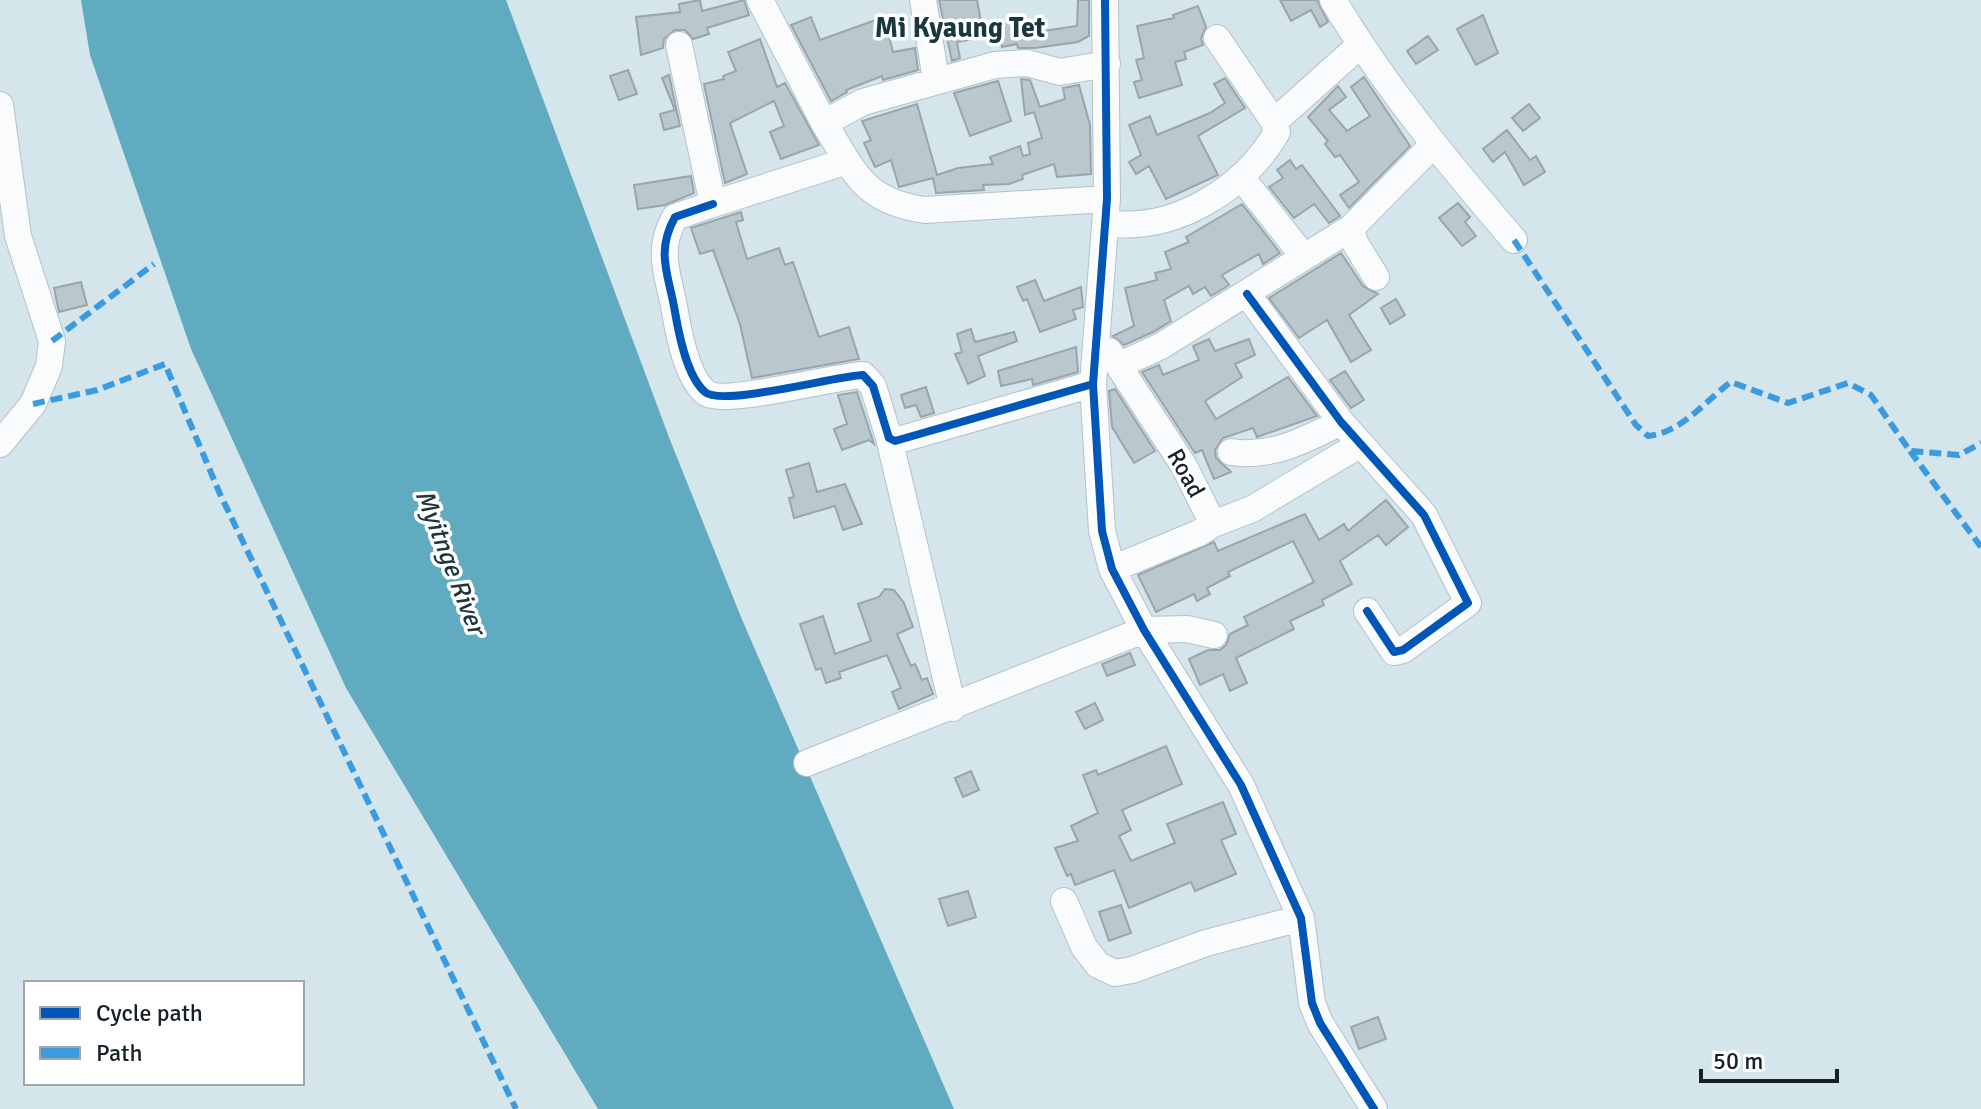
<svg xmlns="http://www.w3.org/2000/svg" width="1981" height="1109" viewBox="0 0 1981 1109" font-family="Signika,sans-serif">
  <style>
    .water { fill: #61abc1 }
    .building { fill: #bac8cd; stroke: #98a6ab; stroke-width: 2 }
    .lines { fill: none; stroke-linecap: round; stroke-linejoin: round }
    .minor-casing { stroke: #b4c2c7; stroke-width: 28 }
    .minor { stroke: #f9fbfc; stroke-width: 26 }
    .quiet { stroke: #3b9be0; stroke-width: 6; stroke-dasharray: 12 6; stroke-linecap: butt }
    .cycleway-casing { stroke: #fff; stroke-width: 13 }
    .cycleway { stroke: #0057b8; stroke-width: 8 }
    .labels { text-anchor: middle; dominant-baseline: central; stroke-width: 7; stroke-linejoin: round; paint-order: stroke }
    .street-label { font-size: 24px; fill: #152126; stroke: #fff }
    .water-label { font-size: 26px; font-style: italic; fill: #1f353c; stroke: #fff }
    .quarter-label { font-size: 28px; font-weight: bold; fill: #1a3740; stroke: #fff }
  </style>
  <rect width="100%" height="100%" fill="#d4e5ec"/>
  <path class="water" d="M81 0H506L670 440 741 617 954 1109H598L346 688 191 349 90 55Z"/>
  <path class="building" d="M700 0 702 11 744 0 749 15 707 28 709 34 693 39 685 30H675L664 39 663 48 641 55 636 17 680 12 679 4Z
    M939 0H977L984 37 957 42 960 58 952 61Z
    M1078 0H1089V36L1078 42 1035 48H1018L1017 44 1002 47 998 24 1042 22 1043 31 1077 26Z
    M1280 0H1317L1328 22 1320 27 1311 10 1291 21Z
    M1198 6 1206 27 1201 38 1203 45 1184 52 1186 59 1175 62 1182 85 1139 98 1134 82 1142 80 1136 60 1144 58 1137 26 1174 18 1173 15Z
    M1483 15 1498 53 1476 65 1457 29Z
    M811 17 820 40 884 17 893 52 915 48 918 70 883 80 882 76 846 90 847 92 831 101 791 25Z
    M1428 36 1438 50 1416 64 1407 51Z
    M760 39 777 87 785 83 819 145 781 159 770 132 784 126 774 101 730 123 747 174 725 183 704 84 724 79 723 76 736 71 728 52Z
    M628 70 637 94 619 100 610 76Z
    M669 75 680 126 664 130 660 114 675 110 662 78Z
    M1364 77 1410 146 1349 208 1340 195 1359 182 1340 155 1335 157 1325 144 1328 141 1308 117 1338 86 1346 97 1329 110 1347 131 1370 116 1351 87Z
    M1225 78 1245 108 1198 136 1218 175 1166 199 1149 166 1136 174 1129 162 1141 155 1129 125 1150 116 1157 135 1210 113 1225 103 1214 84Z
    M1021 79 1030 80 1040 107 1065 99 1063 88 1079 85 1090 125 1091 174 1057 177 1054 164 1022 175 1023 179 1009 184 983 185 984 190 936 193 933 178 899 187 891 160 875 167 864 143 871 140 862 121 917 104 937 175 958 168 993 164 990 157 1020 146 1023 156 1030 154 1028 143 1042 138 1034 112 1025 115Z
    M998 81 1011 121 970 136 954 93Z
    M1529 104 1540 118 1523 131 1512 118Z
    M1507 130 1530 160 1536 156 1545 172 1524 185 1505 152 1493 162 1483 149Z
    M1290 160 1296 169 1302 165 1340 216 1329 223 1314 204 1294 218 1269 187 1283 178 1277 170Z
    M691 176 694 193 665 205 638 209 634 185Z
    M1458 203 1470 217 1465 222 1476 236 1462 246 1439 218Z
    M1242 204 1280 253 1263 264 1259 254 1222 275 1229 285 1211 296 1205 287 1193 294 1189 286 1164 300 1171 321 1153 332 1124 345 1113 336 1134 326 1125 288 1157 280 1155 273 1171 269 1165 252 1189 242 1186 237Z
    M741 212 743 220 736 222 747 259 779 248 785 265 793 262 819 337 849 327 859 359 752 378 740 324 713 250 700 254 691 228Z
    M1341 253 1363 286 1378 294 1349 315 1371 350 1351 362 1327 320 1299 338 1269 298Z
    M1035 280 1044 301 1081 287 1083 307 1073 310 1076 319 1040 332 1027 299 1023 301 1017 287Z
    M81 282 87 305 59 312 54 288Z
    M1396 299 1405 315 1390 324 1381 308Z
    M971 329 975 342 1014 332 1017 341 978 356 985 376 968 384 955 354 962 352 957 334Z
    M1209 339 1215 351 1249 339 1255 355 1235 364 1242 377 1205 401 1216 419 1288 377 1317 416 1257 437 1253 428 1223 438 1215 450 1216 458 1231 472 1214 479 1202 450 1195 453 1142 372 1159 365 1163 375 1199 360 1193 346Z
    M1076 347 1078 372 1033 385 1032 379 1001 386 998 371Z
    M1345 371 1364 400 1351 408 1330 380Z
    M926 387 934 413 921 417 916 405 905 408 901 395Z
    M1115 389 1155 451 1134 463 1112 427 1109 391Z
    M857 392 874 444 869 440 842 450 834 429 847 424 838 395Z
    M809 463 817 492 845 484 862 524 843 530 835 506 794 518 789 498 794 497 786 470Z
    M1386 500 1408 527 1386 545 1378 535 1340 561 1352 584 1322 600 1324 605 1290 621 1294 629 1236 658 1247 683 1230 691 1223 674 1200 685 1189 659 1208 650H1220L1226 645 1230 634 1248 625 1244 617 1314 582 1293 541 1228 572 1230 576 1207 588 1210 594 1197 601 1194 594 1156 612 1138 575 1214 542 1218 551 1305 514 1319 540 1344 524 1348 531Z
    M885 589 894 590 904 603 913 627 897 634 911 666 915 664 922 680 927 678 933 694 899 709 892 692 901 688 887 655 839 672 841 678 826 683 821 668 816 670 800 624 823 616 835 654 871 641 858 604 879 597Z
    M1130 653 1135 665 1107 676 1102 664Z
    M1095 703 1103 720 1085 729 1076 712Z
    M1166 746 1182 784 1122 810 1131 830 1119 836 1131 861 1175 843 1167 824 1223 802 1236 834 1221 840 1236 874 1195 891 1191 882 1129 908 1114 870 1075 885 1071 874 1067 876 1055 848 1078 841 1071 826 1098 813 1083 775 1096 770 1098 775Z
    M971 771 979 790 963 797 955 778Z
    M968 891 976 917 948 926 939 899Z
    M1121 905 1131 933 1109 941 1099 912Z
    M1378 1017 1386 1039 1359 1049 1351 1027Z"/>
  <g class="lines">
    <defs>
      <path id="minor" d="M760 0 824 123
        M923 0 936 80
        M1105 0 1107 199 1093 384 1102 531 1112 569 1144 630 1241 785 1301 918 1312 1003 1320 1023 1374 1109
        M1333 0C1385 87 1448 163 1514 240
        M679 45 713 204 847 161
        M0 105 18 236 52 341 49 366 33 404 0 444
        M1274 122 1360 45
        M1241 177 1304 257
        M1107 199 925 210C862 201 855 172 824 123L863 102 995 65 1027 63 1060 72 1107 64
        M713 204 675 217C655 253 669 275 675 312 679 335 687 377 705 392 722 407 835 376 863 375L873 386 889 438 895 441 1093 384
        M1106 223C1173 233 1244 190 1277 132L1274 122 1217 38
        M1351 228 1355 243 1376 277
        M1247 294 1341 422 1424 515 1468 603 1403 650 1394 652 1367 611
        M1109 351 1184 466 1213 524 1199 533 1112 569
        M1120 365 1161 346 1351 228 1432 146
        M889 438 953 708
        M1231 452C1272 458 1305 440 1341 422
        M1213 524 1252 509 1359 445
        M807 763 1144 630 1187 629 1214 635
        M1064 901 1084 947 1098 965 1115 973 1132 970 1206 943 1301 918"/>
    </defs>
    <use href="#minor" class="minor-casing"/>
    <use href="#minor" class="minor"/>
    <path class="quiet" d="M1514 240 1636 425 1648 436C1681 433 1705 401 1731 382L1788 403 1848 383 1871 395 1910 451 1959 455 1981 443
      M52 341 154 264
      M33 404 97 390 165 364 220 494 516 1109
      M1910 451 1981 547"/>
    <defs>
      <path id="cycleway" d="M1105 0 1107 199 1093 384 1102 531 1112 569 1144 630 1241 785 1301 918 1312 1003 1320 1023 1374 1109
        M713 204 675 217C655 253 669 275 675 312 679 335 687 377 705 392 722 407 835 376 863 375L873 386 889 438 895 441 1093 384
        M1247 294 1341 422 1424 515 1468 603 1403 650 1394 652 1367 611"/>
    </defs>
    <use href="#cycleway" class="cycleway-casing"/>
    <use href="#cycleway" class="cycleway"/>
  </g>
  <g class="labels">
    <g class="street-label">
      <text transform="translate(1186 473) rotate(61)">Road</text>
    </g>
    <g class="water-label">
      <text transform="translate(450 562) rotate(69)">Myitnge River</text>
    </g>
    <g class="quarter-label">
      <text x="960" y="28">Mi Kyaung Tet</text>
    </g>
  </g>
  <rect x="24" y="981" width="280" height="104" fill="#ffffff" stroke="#a1a6a8" stroke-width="2"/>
  <rect x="40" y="1007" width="40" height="12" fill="#0057b8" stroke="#a1a6a8" stroke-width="2"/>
  <text x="96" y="1021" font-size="24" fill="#152126">Cycle path</text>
  <rect x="40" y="1047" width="40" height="12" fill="#3b9be0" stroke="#a1a6a8" stroke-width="2"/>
  <text x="96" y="1061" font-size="24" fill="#152126">Path</text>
  <path d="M1701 1069v12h136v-12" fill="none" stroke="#152126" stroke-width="4"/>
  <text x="1713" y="1069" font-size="24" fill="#152126" stroke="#ffffff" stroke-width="6" paint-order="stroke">50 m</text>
</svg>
